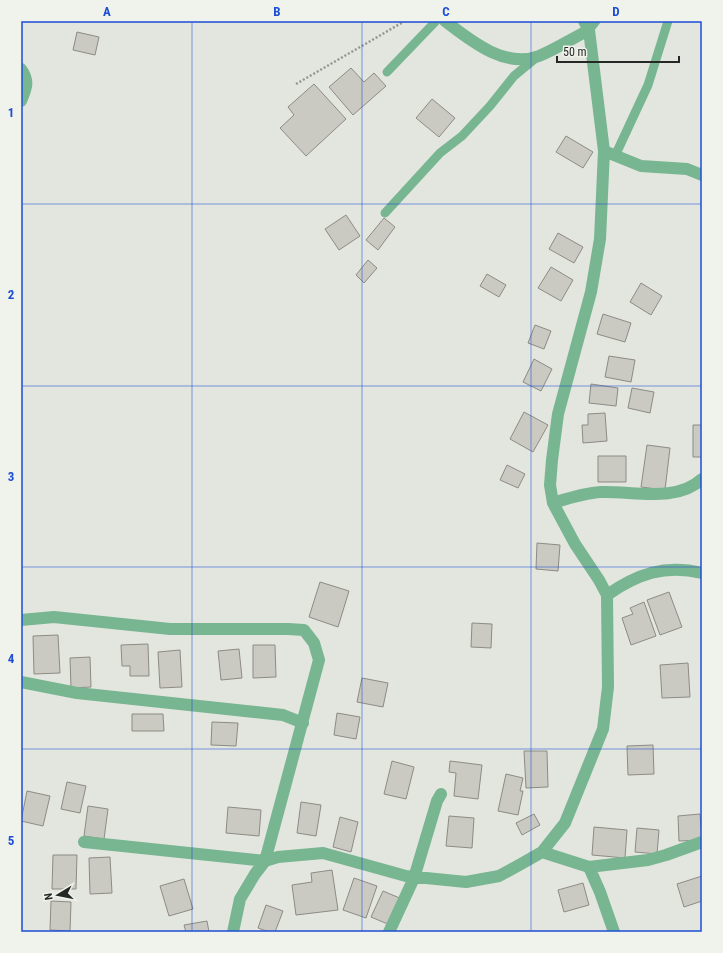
<svg xmlns="http://www.w3.org/2000/svg" width="723" height="953" viewBox="0 0 723 953" font-family="'Roboto Condensed',sans-serif">
  <style>
    .building { fill: #cbcac2; stroke: #8d8b84 }
    .lines { fill: none; stroke-linecap: round; stroke-linejoin: round }
    .path { stroke: #939690; stroke-width: 2.5; stroke-dasharray: 2 2; stroke-linecap: butt }
    .lane { stroke: #78b591; stroke-width: 9 }
    .street { stroke: #78b591; stroke-width: 12 }
    .grid { fill: none; stroke: #1d4ed8; stroke-width: 1; stroke-opacity: 0.55 }
    .neatline { fill: none; stroke: #1d4ed8; stroke-width: 1.5 }
    .grid-label { font-size: 13px; text-anchor: middle; font-weight: bold; fill: #1d4ed8 }
  </style>
  <rect width="100%" height="100%" fill="#e2e6de"/>
  <path class="building" d="M77 32 99 37 95 55 73 50Z
    M351 68 364 82 374 73 386 86 353 115 329 87Z
    M314 84 346 119 306 156 280 128 294 115 288 107Z
    M432 99 455 118 439 137 416 118Z
    M566 136 593 152 583 168 556 152Z
    M346 215 360 236 339 250 325 229Z
    M384 218 395 227 378 250 366 240Z
    M558 233 583 247 574 263 549 249Z
    M368 260 377 268 364 283 356 275Z
    M551 267 573 280 561 301 538 288Z
    M487 274 506 285 499 297 480 286Z
    M641 283 662 296 651 315 630 302Z
    M603 314 631 323 625 342 597 334Z
    M535 325 551 331 544 349 528 343Z
    M609 356 635 360 631 382 605 377Z
    M534 359 552 369 541 391 523 382Z
    M591 384 618 388 616 406 589 403Z
    M632 388 654 392 650 413 628 408Z
    M524 412 548 425 533 452 510 439Z
    M605 413 607 441 583 443 582 425H588V414Z
    M693 425H702V457H693Z
    M647 445 670 448 665 490 641 487Z
    M598 456H626V482H598Z
    M507 465 525 474 518 488 500 480Z
    M537 543 560 545 558 571 536 569Z
    M320 582 349 591 338 627 309 617Z
    M669 592 682 627 660 635 647 600Z
    M644 602 656 636 631 645 622 618 633 614 630 608Z
    M472 623 492 624 491 648 471 647Z
    M58 635 60 673 34 674 33 636Z
    M148 644 149 676H130V666H122L121 645Z
    M253 645H275L276 677 253 678Z
    M239 649 242 678 221 680 218 651Z
    M180 650 182 687 160 688 158 652Z
    M90 657 91 687 71 688 70 658Z
    M688 663 690 697 662 698 660 665Z
    M362 678 388 683 383 707 357 702Z
    M337 713 360 717 356 739 334 735Z
    M132 714H163L164 731H132Z
    M212 722 238 723 236 746 211 745Z
    M653 745 654 774 628 775 627 746Z
    M524 751H547L548 787 526 788Z
    M392 761 414 767 406 799 384 794Z
    M450 761 482 765 478 799 454 796 456 773 449 772Z
    M506 774 523 778 520 791H523L518 815 498 811Z
    M67 782 86 786 80 813 61 809Z
    M27 791 50 796 43 826 21 821Z
    M301 802 321 805 316 836 297 833Z
    M88 806 108 809 104 839 84 836Z
    M228 807 261 810 259 836 226 833Z
    M534 814 540 825 522 835 516 823Z
    M700 814 702 840 679 841 678 816Z
    M449 816 474 818 472 848 446 846Z
    M340 817 358 822 351 852 333 847Z
    M594 827 627 830 625 858 592 855Z
    M637 828 659 830 657 854 635 852Z
    M53 855H77L76 889H52Z
    M110 857 112 893 90 894 89 858Z
    M332 870 338 910 296 915 292 885 312 882 311 873Z
    M702 876V901L684 907 677 884Z
    M354 878 377 886 366 918 343 910Z
    M184 879 193 909 169 916 160 886Z
    M583 883 589 905 564 912 558 890Z
    M383 891 402 899 390 925 371 917Z
    M51 901 71 902 70 931 50 930Z
    M266 905 283 911 275 932H269L258 928Z
    M207 921 209 932H186L184 925Z"/>
  <g class="lines">
    <path class="path" d="M296 84 405 21"/>
    <path class="lane" d="M589 30 596 21
      M387 72 436 21
      M615 156 648 85 668 21
      M385 213 440 153 462 136 490 106 514 76 537 57"/>
    <path class="street" d="M445 21C471 41 505 69 539 56 556 49 573 38 589 30
      M21 69C30 81 26 89 21 101
      M604 151 641 166 687 169 702 175
      M553 503C569 498 584 493 601 492 634 491 676 503 702 479
      M607 595C637 574 665 564 702 573
      M21 620 54 617 170 629H288L304 630 314 643 319 660 265 861 84 842
      M21 682 77 693 283 715 303 723
      M542 852 589 867 600 892 614 932
      M589 867 648 860 666 855 702 842
      M233 932 240 899 255 874 265 861 278 857 323 853 406 876 466 882 499 876 521 864 542 852 565 823 603 729 608 687 607 595 599 580 575 544 553 503 550 485 552 460 558 414 591 292 600 239 604 151 589 30 584 21
      M389 932 414 878 437 801 441 794"/>
  </g>
  <path class="grid" d="M192 21V932M362 21V932M531 21V932M21 204H702M21 386H702M21 567H702M21 749H702"/>
  <rect width="723" height="953" fill="none" stroke="#eff3eb" stroke-width="44"/>
  <g transform="translate(58 895) rotate(260)" stroke="#eff3eb" stroke-width="3" paint-order="stroke">
  <path d="M0-3L7 15L0 10L-7 15Z" fill="#262825"/>
  <text y="-6" font-size="11" font-weight="bold" text-anchor="middle" fill="#262825">N</text>
  </g>
  <path d="M557 56v6h122v-6" fill="none" stroke="#262825" stroke-width="2"/>
  <text x="563" y="56" font-size="12" fill="#262825" stroke="#eff3eb" stroke-width="3" paint-order="stroke">50 m</text>
  <rect x="22" y="22" width="679" height="909" class="neatline"/>
  <g class="grid-label">
    <text x="107" y="16">A</text>
    <text x="277" y="16">B</text>
    <text x="446" y="16">C</text>
    <text x="616" y="16">D</text>
    <text x="11" y="117">1</text>
    <text x="11" y="299">2</text>
    <text x="11" y="481">3</text>
    <text x="11" y="663">4</text>
    <text x="11" y="845">5</text>
  </g>
</svg>
